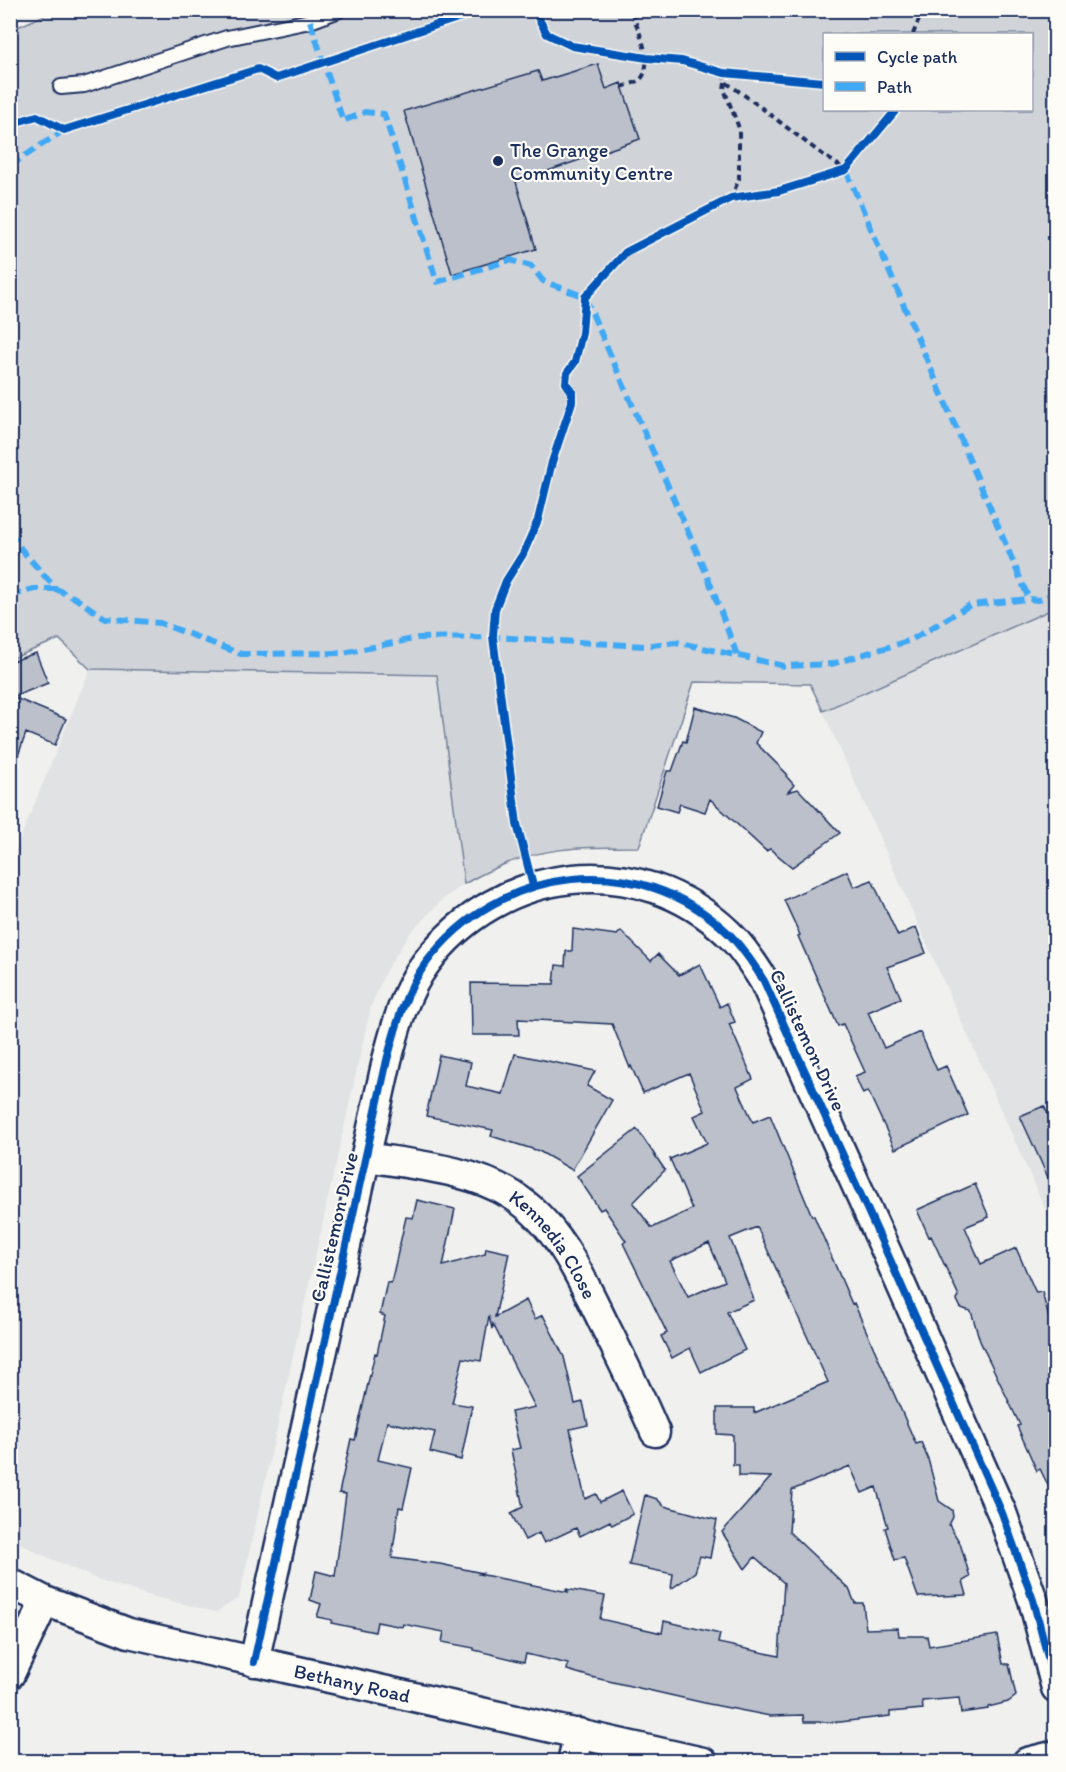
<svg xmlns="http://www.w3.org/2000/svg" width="1066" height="1772" viewBox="0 0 1066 1772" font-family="Itim,sans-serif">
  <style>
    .built { fill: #e0e2e3 }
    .green { fill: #d0d3d8; stroke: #76819b; stroke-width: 1.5; fill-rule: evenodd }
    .building { fill: #bbc0ca; stroke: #1b2f5e; stroke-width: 1.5; fill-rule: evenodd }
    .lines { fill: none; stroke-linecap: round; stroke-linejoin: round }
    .service-casing { stroke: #1b2f5e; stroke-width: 18 }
    .minor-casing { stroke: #1b2f5e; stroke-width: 33 }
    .path { stroke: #1b2f5e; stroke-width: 4; stroke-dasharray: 6 4.5; stroke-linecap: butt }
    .service { stroke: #fdfcf7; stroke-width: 14 }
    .minor { stroke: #fdfcf7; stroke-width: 28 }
    .quiet { stroke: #3fa9f5; stroke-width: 6; stroke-dasharray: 12 6; stroke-linecap: butt }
    .cycleway-casing { stroke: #fdfcf7; stroke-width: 11 }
    .cycleway { stroke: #0057b8; stroke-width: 8 }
    .poi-dot { fill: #1b2f5e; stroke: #fdfcf7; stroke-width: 2 }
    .labels { text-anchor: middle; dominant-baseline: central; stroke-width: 4.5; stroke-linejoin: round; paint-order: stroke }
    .poi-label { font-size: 20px; fill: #1b2f5e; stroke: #fdfcf7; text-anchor: start }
    .street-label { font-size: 20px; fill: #1b2f5e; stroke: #fdfcf7 }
  </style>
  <rect width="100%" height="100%" fill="#f0f0ee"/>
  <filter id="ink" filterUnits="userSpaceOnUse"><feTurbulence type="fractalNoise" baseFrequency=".0167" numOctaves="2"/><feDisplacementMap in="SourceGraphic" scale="12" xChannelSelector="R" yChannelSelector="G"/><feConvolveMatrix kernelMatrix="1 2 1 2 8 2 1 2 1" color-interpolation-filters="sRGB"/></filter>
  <g filter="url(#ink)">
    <path class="built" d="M1055 608V1231L823 711Z
      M90 669 437 675 464 884 442 900 410 933 385 972 371 1006 239 1598 216 1612 151 1596 97 1579 36 1552 11 1538V861Z"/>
    <path class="green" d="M56 10 1055 11V608L823 711 810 684 694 682 639 847C567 847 528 847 464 884L437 675 90 669 59 639 11 659V30ZM824 34H1032V110H824Z"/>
    <path class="building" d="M598 64 606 89 621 83 640 139 516 182 536 249 452 274 404 111 538 71 542 81Z
      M36 653 48 683 13 697 66 719 55 745 26 733 13 770H10V662Z
      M695 707 734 718 761 732 756 743 787 774 786 776 794 785 788 792 798 789 840 833 792 867 770 849 766 851 710 799 705 812 680 804 677 812 657 806 667 771H672L683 741 686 742Z
      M847 871 854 887 872 880 898 936 916 927 926 953 887 967 901 998 868 1012 884 1048 920 1032 937 1070 946 1066 968 1115 895 1149 868 1091 863 1094 855 1076 865 1072 843 1024 838 1026 798 936 800 935 784 900Z
      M573 929 617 935 621 931 651 961 658 954 679 975 700 964 720 1007 727 1003 735 1022 729 1024 753 1079 737 1087 753 1122 770 1115 812 1216H814L852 1304 854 1303 916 1444 921 1442 928 1459 939 1501 952 1510 953 1517 949 1525 960 1543 970 1577 963 1581 967 1595 918 1597 904 1558 895 1560 885 1528 888 1527 876 1487 862 1493 850 1466 792 1490 789 1532 849 1589 855 1603H863L866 1629 898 1628 899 1636H927L929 1646 997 1635 1003 1664H1009L1016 1696 1008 1702 988 1707V1709L961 1713 959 1698 922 1701 923 1709 890 1712V1716L840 1722H804L803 1715 770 1716 709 1704 591 1677 567 1670 568 1664 526 1654 524 1662 474 1650V1648L442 1642 444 1632 403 1624 402 1627 377 1622 375 1632 331 1623 332 1620 317 1617 321 1604 310 1600 316 1571 335 1576 346 1494 339 1493 351 1439 355 1440 375 1353 377 1354 385 1316 380 1314 387 1282 391 1283 406 1217 413 1218 417 1200 455 1209 443 1266 485 1254 486 1248 509 1253 495 1317 526 1300 535 1319 543 1315 564 1357 575 1404 583 1402 588 1425 570 1429 585 1499 596 1494 600 1502 622 1491 633 1514 612 1525 610 1521 580 1536 576 1528 544 1543 539 1533 525 1540 511 1513 523 1507 511 1450 520 1448 511 1412 535 1407 493 1324 492 1329 489 1316 481 1361 463 1358 452 1403 472 1406 461 1460 430 1452 435 1432 387 1422 378 1460 412 1468 403 1508 399 1507 392 1558 440 1564 482 1573 479 1574 568 1592 566 1589 605 1596 600 1619 662 1633 664 1621 720 1634 718 1643 779 1656 784 1583 755 1557 745 1569 722 1532 771 1477 739 1476V1465H733V1435L717 1434V1408H754V1413L828 1382 757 1227 730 1238 754 1300 727 1312 745 1350 701 1372 690 1348 672 1358 661 1336 667 1333 623 1243 626 1241 604 1208 600 1210 577 1176 637 1129 665 1170 633 1203 652 1228 692 1209 670 1159 707 1143 694 1116 705 1111 689 1073 643 1093 631 1066 630 1068 612 1024 518 1019 519 1035H472L471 983 554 984 556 965 565 966 566 951H572ZM709 1243 725 1281 688 1297 670 1261Z
      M515 1054 595 1071 587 1086 612 1100 572 1170 539 1151 491 1136 493 1130 426 1116 439 1055 471 1062 466 1086 503 1094Z
      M1044 1106 1056 1131V1195L1020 1116Z
      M975 1184 989 1217 965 1227 981 1264 1016 1248 1036 1293 1042 1292 1050 1322 1056 1320V1501L1040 1469 1037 1471 1017 1426 1020 1425 980 1341 971 1311 961 1308 957 1300 959 1296 931 1236 929 1237 917 1210Z
      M645 1495 657 1499 664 1506 717 1520 710 1558 700 1556 695 1572 671 1589 673 1574 629 1565Z"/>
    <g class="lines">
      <defs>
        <path id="service" d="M61 87 84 85 227 38 310 21 339 10"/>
        <g id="minor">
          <path id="s1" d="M367 1157C415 1165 470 1169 512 1195 558 1224 581 1277 604 1324 622 1360 639 1395 655 1432"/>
          <path id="s2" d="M10 1583 45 1601 129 1633 703 1762"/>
          <path d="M254 1662 387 1060C396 1026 405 991 426 963 499 865 639 847 729 934 743 948 754 965 764 981L887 1253 1002 1513 1033 1600 1056 1688"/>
          <path d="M10 1674 45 1601"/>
          <path d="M572 1762 579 1733"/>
          <path d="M1027 1762 1056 1755"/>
        </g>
      </defs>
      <use href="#service" class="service-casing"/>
      <use href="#minor" class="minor-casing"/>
      <path class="path" d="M913 34 923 10
        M724 73 725 82C767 109 804 144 846 170
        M725 82 724 89 739 128V179L731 198
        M622 87C629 84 639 83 643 76 653 57 637 29 631 10"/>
      <use href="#service" class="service"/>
      <use href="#minor" class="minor"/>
      <path class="quiet" d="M965 10H979
        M922 16 931 10
        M310 21 343 121 365 112 384 114 437 282 510 260 531 266 543 281 585 297 707 575 737 655
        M10 166 64 130
        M846 170 1029 599
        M10 531 21 549 56 589 75 598 105 618 160 623 241 654 343 653 418 638 493 637 644 646 676 642 784 666 832 664 911 640 970 605 1029 599 1038 600 1056 593
        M10 596 34 589H56"/>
      <defs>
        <path id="cycleway" d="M534 10 547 34 572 46 647 58 682 61 724 73 824 82
          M10 124 37 116 64 130 258 69 276 78 482 10
          M533 886 517 824 493 637 495 609 506 581 523 554 538 520 552 462 572 402V392L566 383 567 373 575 362 582 333 585 297 626 252 731 198 779 191 846 170 896 110
          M254 1662 387 1060C396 1026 405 991 426 963 499 865 639 847 729 934 743 948 754 965 764 981L887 1253 1002 1513 1033 1600 1056 1688"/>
      </defs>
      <use href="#cycleway" class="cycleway-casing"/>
      <use href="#cycleway" class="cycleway"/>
    </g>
  </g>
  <circle class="poi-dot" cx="498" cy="161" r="6"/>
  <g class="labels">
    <g class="poi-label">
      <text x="510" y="150">The Grange<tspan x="510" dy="23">Community Centre</tspan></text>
    </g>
    <g class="street-label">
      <text transform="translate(808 1040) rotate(65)">Callistemon Drive</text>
      <text transform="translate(334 1227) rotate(-77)">Callistemon Drive</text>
      <text stroke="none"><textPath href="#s1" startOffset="216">Kennedia Close</textPath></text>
      <text stroke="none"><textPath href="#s2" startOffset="358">Bethany Road</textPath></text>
    </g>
  </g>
  <rect width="1066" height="1772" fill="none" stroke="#fdfcf7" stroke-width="36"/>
  <rect x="18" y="18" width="1030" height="1736" fill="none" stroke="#1b2f5e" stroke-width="2" filter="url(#ink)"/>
  <rect x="823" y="33" width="210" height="78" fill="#fdfcf7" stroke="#a3aaba" stroke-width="1.5"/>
  <rect x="835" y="52" width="30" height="9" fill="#0057b8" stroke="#a3aaba" stroke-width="1.5"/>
  <text x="877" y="63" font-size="18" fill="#1b2f5e">Cycle path</text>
  <rect x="835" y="82" width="30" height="9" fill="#3fa9f5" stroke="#a3aaba" stroke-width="1.5"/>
  <text x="877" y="93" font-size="18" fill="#1b2f5e">Path</text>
</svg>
